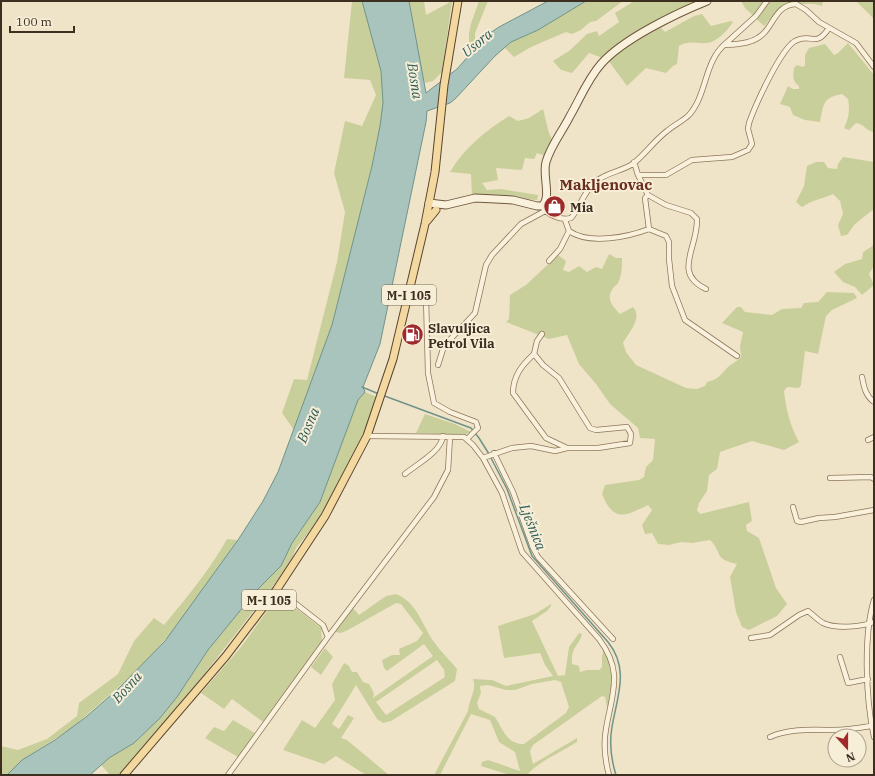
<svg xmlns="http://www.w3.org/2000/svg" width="875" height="776" viewBox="0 0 875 776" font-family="'IBM Plex Serif',serif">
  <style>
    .green { fill: #c9cf9b; fill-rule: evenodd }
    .water { fill: #a9c4bc; stroke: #6f938a }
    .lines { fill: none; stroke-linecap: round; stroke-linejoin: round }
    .stream { stroke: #6f938a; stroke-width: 1.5 }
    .street-casing { stroke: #8d765c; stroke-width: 6 }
    .secondary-casing { stroke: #6f573f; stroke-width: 9 }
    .primary-casing { stroke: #5b4430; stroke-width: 9 }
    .street { stroke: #faf1dc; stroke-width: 4.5 }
    .secondary { stroke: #faf1dc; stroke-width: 7 }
    .primary { stroke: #f3d9a0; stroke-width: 7 }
    .labels { text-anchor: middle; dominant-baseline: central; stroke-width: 4; stroke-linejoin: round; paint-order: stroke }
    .shield { fill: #f7eed8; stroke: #756857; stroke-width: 1 }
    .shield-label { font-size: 12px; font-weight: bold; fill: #3d2e20 }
    .poi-label { font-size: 13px; font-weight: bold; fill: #3d2e20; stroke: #f7eed8; text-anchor: start }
    .water-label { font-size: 14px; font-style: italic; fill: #2f5d5a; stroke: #f7eed8 }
    .quarter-label { font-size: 15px; font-weight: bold; fill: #6b2e1e; stroke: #f7eed8 }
  </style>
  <rect width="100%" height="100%" fill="#f0e4c8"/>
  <path class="green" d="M352 1H362L381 71 383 103 380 126 372 166 332 325 294 430 282 413 294 379 307 380 337 262 345 212 334 173 345 121 362 126 376 95 370 80 344 78Z
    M409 1H424L426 15 452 1 442 72 433 81 425 83 418 60Z
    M479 1H488L475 33V39L478 44 469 58 467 52 470 47C466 30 474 17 479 1Z
    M586 1H623L596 21 590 22 581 30 572 34 566 32 531 47 514 57 505 48 511 42 537 30Z
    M634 1H699L686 13 661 28 665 32 694 16 702 14 711 26 731 21 733 22C728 30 717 42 707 43 696 44 689 40 679 46L677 64 673 66 666 73 646 68 627 86 608 60 589 53 572 73 561 70 553 61 569 51 587 34 597 31 599 36 619 22 615 13Z
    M741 1H823L822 6C810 1 786 5 775 14 771 17 768 22 764 26L745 8Z
    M856 1H874V19Z
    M848 43 874 75V132C867 132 863 123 856 123L849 130 844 128C849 118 850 110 848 99L842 94C822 98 824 104 820 122L805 120 793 115 790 107 780 104 788 86 793 89H799V86C792 81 793 76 794 68L797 65 803 67 805 65V55L809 48 825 44 834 55 838 53Z
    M543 109 549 133 554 143 546 156 537 153 534 159 525 158 522 170 496 168 498 180 482 183 487 190 501 189 538 195 537 200 472 196 471 174 450 172C464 148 485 131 509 116L518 121 529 118Z
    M843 157 874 162V209L855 224 847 235 841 236 838 225 843 214 840 201 833 194C822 199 812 200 802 207L796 202 804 186 807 166 816 162H824L828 168 837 169 838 164Z
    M874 245V266L869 274 874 285 862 295 855 287 843 282 834 272 845 264 862 259 863 252Z
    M609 254 616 258H622C622 266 622 276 618 283 618 284 615 286 614 287 605 298 612 306 620 314L633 307C643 318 629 332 623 343L626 352 636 365 686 388 697 389 705 386 707 382C718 380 721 374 728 367 732 363 737 362 741 357L740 346 743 332 722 323 737 307H741L745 312 772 315 782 309 801 308 804 303 818 302 827 292 854 293 857 298 832 310 826 316 818 354 805 351 801 385 799 388 787 387 784 391C786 410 790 425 799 442L784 450 752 441 720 452 717 469 709 475 707 491 699 503 697 510 700 514 749 502 752 521 746 525 747 531 759 538 776 588 787 604 777 616 749 630 742 627 736 612 730 577 737 564C713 559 723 553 710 540L692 543 681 542 669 545 658 544 652 533 645 534 642 525 652 510 648 505C625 516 614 523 602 494L605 485 639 480 644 477 646 467 653 460 655 439 640 438 638 428 610 404 596 384 579 364 567 335 549 339 506 322 509 319 510 295 526 285 558 255 566 261 563 270 569 272 579 266 587 272 596 267 602 269Z
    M365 392 377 397 360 444 334 495 310 531 296 548 290 564 189 694 120 775H110L101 765 109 758 134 743 160 718 177 697 208 650 257 590 281 566 292 543 320 502 358 400Z
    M425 414 455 424 471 432 464 435 416 433Z
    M227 539 238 540 177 626 140 668 72 728 22 760 7 775H1V746L18 750 47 739 77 716 79 703 118 674 134 641 154 618 164 625C187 597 209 571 227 539Z
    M396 594C417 602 422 625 434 642 441 652 450 660 457 669L455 681 391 721 383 723 377 719 356 685 332 724 339 729 348 715 354 718 341 738 347 740 389 775H366L336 756 324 764 283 750 302 720 315 728 335 700 332 684 344 663 349 666 352 672H357L363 682 369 684 374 693 373 698 433 656 424 644 387 671 384 668 382 660 392 655H400L399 649 417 641 423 633 401 604 396 603 348 630 341 633 335 632 353 608 359 615 386 596ZM437 660 444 670 445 677 386 715 376 702Z
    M277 597 283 598 321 628 322 641 263 722 232 699 224 709 201 693 241 647Z
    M551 604V606L547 611 532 621 558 676 565 675 569 647 579 633 582 634C578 648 571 646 572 664L579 666 580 672 587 670H599L602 667V656L604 648 613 674 610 703 607 707 605 697 602 696 533 745 530 751 533 764 577 738V742C560 753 540 760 527 775H510L481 766 482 762 488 760 520 771 515 752 499 742 490 720 471 714 440 775H434L468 711C469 700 477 689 473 679L492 680 506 686 553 676 545 665 540 653 504 658 498 626 535 614ZM555 680 561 682 569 707 566 713 524 744C506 744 503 729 495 717L479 709 477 703 481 693 480 686 488 685 506 690H515L532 684Z
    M325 648 333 657 321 675 311 667Z
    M233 720 255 733 238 757 205 738 214 727 224 731Z"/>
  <path class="water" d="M362 1H409L426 93 457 69 487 35 499 27 548 1H586L538 30 511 42 495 56 455 99 450 103 427 111 426 122 380 344 363 387 365 392 358 400 320 502 292 543 281 566 257 590 208 650 177 697 160 718 134 743 109 758 90 775H7L22 760 55 740 86 717 119 688 165 641 238 540 263 501 278 472 332 325 372 166 380 126 383 103 381 71Z"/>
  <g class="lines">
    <path class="stream" d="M362 387 379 394
      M382 395 471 428 479 438 489 454
      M491 458 507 489 532 556 608 642C630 669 617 697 612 727 609 744 611 759 616 775"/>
    <defs>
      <path id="street" d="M724 45 756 16 767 1
        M634 162 638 175 648 195 645 198 649 229
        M638 175H666L692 160 732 157 748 150 752 144 748 129 749 123C755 106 780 50 795 41 812 32 815 49 829 28
        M648 195 666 205 691 213 697 219C698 248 672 273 706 289
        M542 206C547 215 561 221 571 218 580 208 583 193 594 183 605 172 622 172 634 163 646 153 655 140 667 131 674 125 683 121 689 115 707 95 704 63 724 45 739 44 754 44 765 32 775 20 778 5 796 4L806 10 819 22 856 43 874 67
        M565 220 569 231C589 245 628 237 649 229L666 236 669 242V259L672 286 685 320 737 356
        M549 261 560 249 569 231
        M409 293 426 297 428 373 434 403 450 412 476 422 478 428 467 439
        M534 354C522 365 513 376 513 393L546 438 567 448
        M438 365 444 346 475 313 486 265 492 255 521 224 545 211
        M862 377C864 387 865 395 874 402
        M367 436 464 437 473 445 483 458 512 448 531 446 555 451 567 448H598L630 443 631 434 627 427 596 430 590 428 559 378 543 365 534 354 537 341 542 334
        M868 440 874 437
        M494 453 513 492 533 548 538 557 613 639
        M483 458 502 493 522 552 599 639C624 672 612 693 606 729 603 745 605 760 609 775
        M405 474C417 464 441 452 443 436
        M830 478 871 477 874 479
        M793 507 797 521 801 522 819 518 835 517 874 510
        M277 589 323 625 328 637
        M874 600C863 636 866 701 874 737
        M751 638 770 635 799 615 808 611C813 615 818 620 823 623 836 629 861 627 874 622
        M840 657 848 683 868 679
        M770 737C790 728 813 730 834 730 847 730 859 728 871 726
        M228 775 328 637 434 497 448 470 450 437"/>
      <path id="secondary" d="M429 203 446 205 475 198 513 200 537 206H542C552 197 542 175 546 162 551 145 562 132 570 116 580 99 587 80 601 64 623 39 675 14 707 1"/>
      <path id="primary" d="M427 221 436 210
        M124 775 226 656 277 589 325 516 367 436 393 359 425 224 435 172 444 85 458 1"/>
    </defs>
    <use href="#street" class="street-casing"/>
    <use href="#secondary" class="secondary-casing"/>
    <use href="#primary" class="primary-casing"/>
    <use href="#street" class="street"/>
    <use href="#secondary" class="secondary"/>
    <use href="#primary" class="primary"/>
  </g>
  <defs>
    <symbol id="shop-disc" viewBox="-11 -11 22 22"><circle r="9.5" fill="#9e2a2b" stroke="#f7eed8"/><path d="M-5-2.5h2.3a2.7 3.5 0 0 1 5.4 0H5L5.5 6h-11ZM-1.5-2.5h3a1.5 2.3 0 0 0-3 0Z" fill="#fff"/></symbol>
    <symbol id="fuel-disc" viewBox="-11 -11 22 22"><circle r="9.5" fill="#9e2a2b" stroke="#f7eed8"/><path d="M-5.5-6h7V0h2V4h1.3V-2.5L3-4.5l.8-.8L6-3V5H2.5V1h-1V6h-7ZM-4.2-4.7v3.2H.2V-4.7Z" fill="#fff"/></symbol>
  </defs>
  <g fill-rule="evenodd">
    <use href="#shop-disc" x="542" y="194" width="25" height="25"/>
    <use href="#fuel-disc" x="400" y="322" width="25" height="25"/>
  </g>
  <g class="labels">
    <g class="shield">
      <rect x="382" y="285" width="54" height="20" rx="3"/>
      <rect x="242" y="590" width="54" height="20" rx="3"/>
    </g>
    <g class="shield-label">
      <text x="409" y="295">M-I 105</text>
      <text x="269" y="600">M-I 105</text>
    </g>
    <g class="poi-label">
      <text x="570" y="207">Mia</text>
      <text x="428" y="328">Slavuljica<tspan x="428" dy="15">Petrol Vila</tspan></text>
    </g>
    <g class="water-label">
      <text transform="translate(477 43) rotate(-40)">Usora</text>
      <text transform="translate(415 81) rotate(81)">Bosna</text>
      <text transform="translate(308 425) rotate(-67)">Bosna</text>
      <text transform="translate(533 527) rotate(68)">Lješnica</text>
      <text transform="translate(127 687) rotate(-48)">Bosna</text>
    </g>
    <g class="quarter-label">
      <text x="606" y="184">Makljenovac</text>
    </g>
  </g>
  <rect width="875" height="776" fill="none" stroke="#3d2e20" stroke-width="4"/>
  <g transform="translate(847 748) rotate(159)"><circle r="19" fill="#f7eed8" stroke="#ada18e"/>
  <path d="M0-3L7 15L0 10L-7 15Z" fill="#9e2a2b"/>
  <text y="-6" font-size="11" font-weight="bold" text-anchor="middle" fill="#3d2e20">N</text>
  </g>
  <path d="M10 26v6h64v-6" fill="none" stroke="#3d2e20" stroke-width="2"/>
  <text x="16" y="26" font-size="12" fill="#3d2e20" stroke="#f7eed8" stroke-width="3" paint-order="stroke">100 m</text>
</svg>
